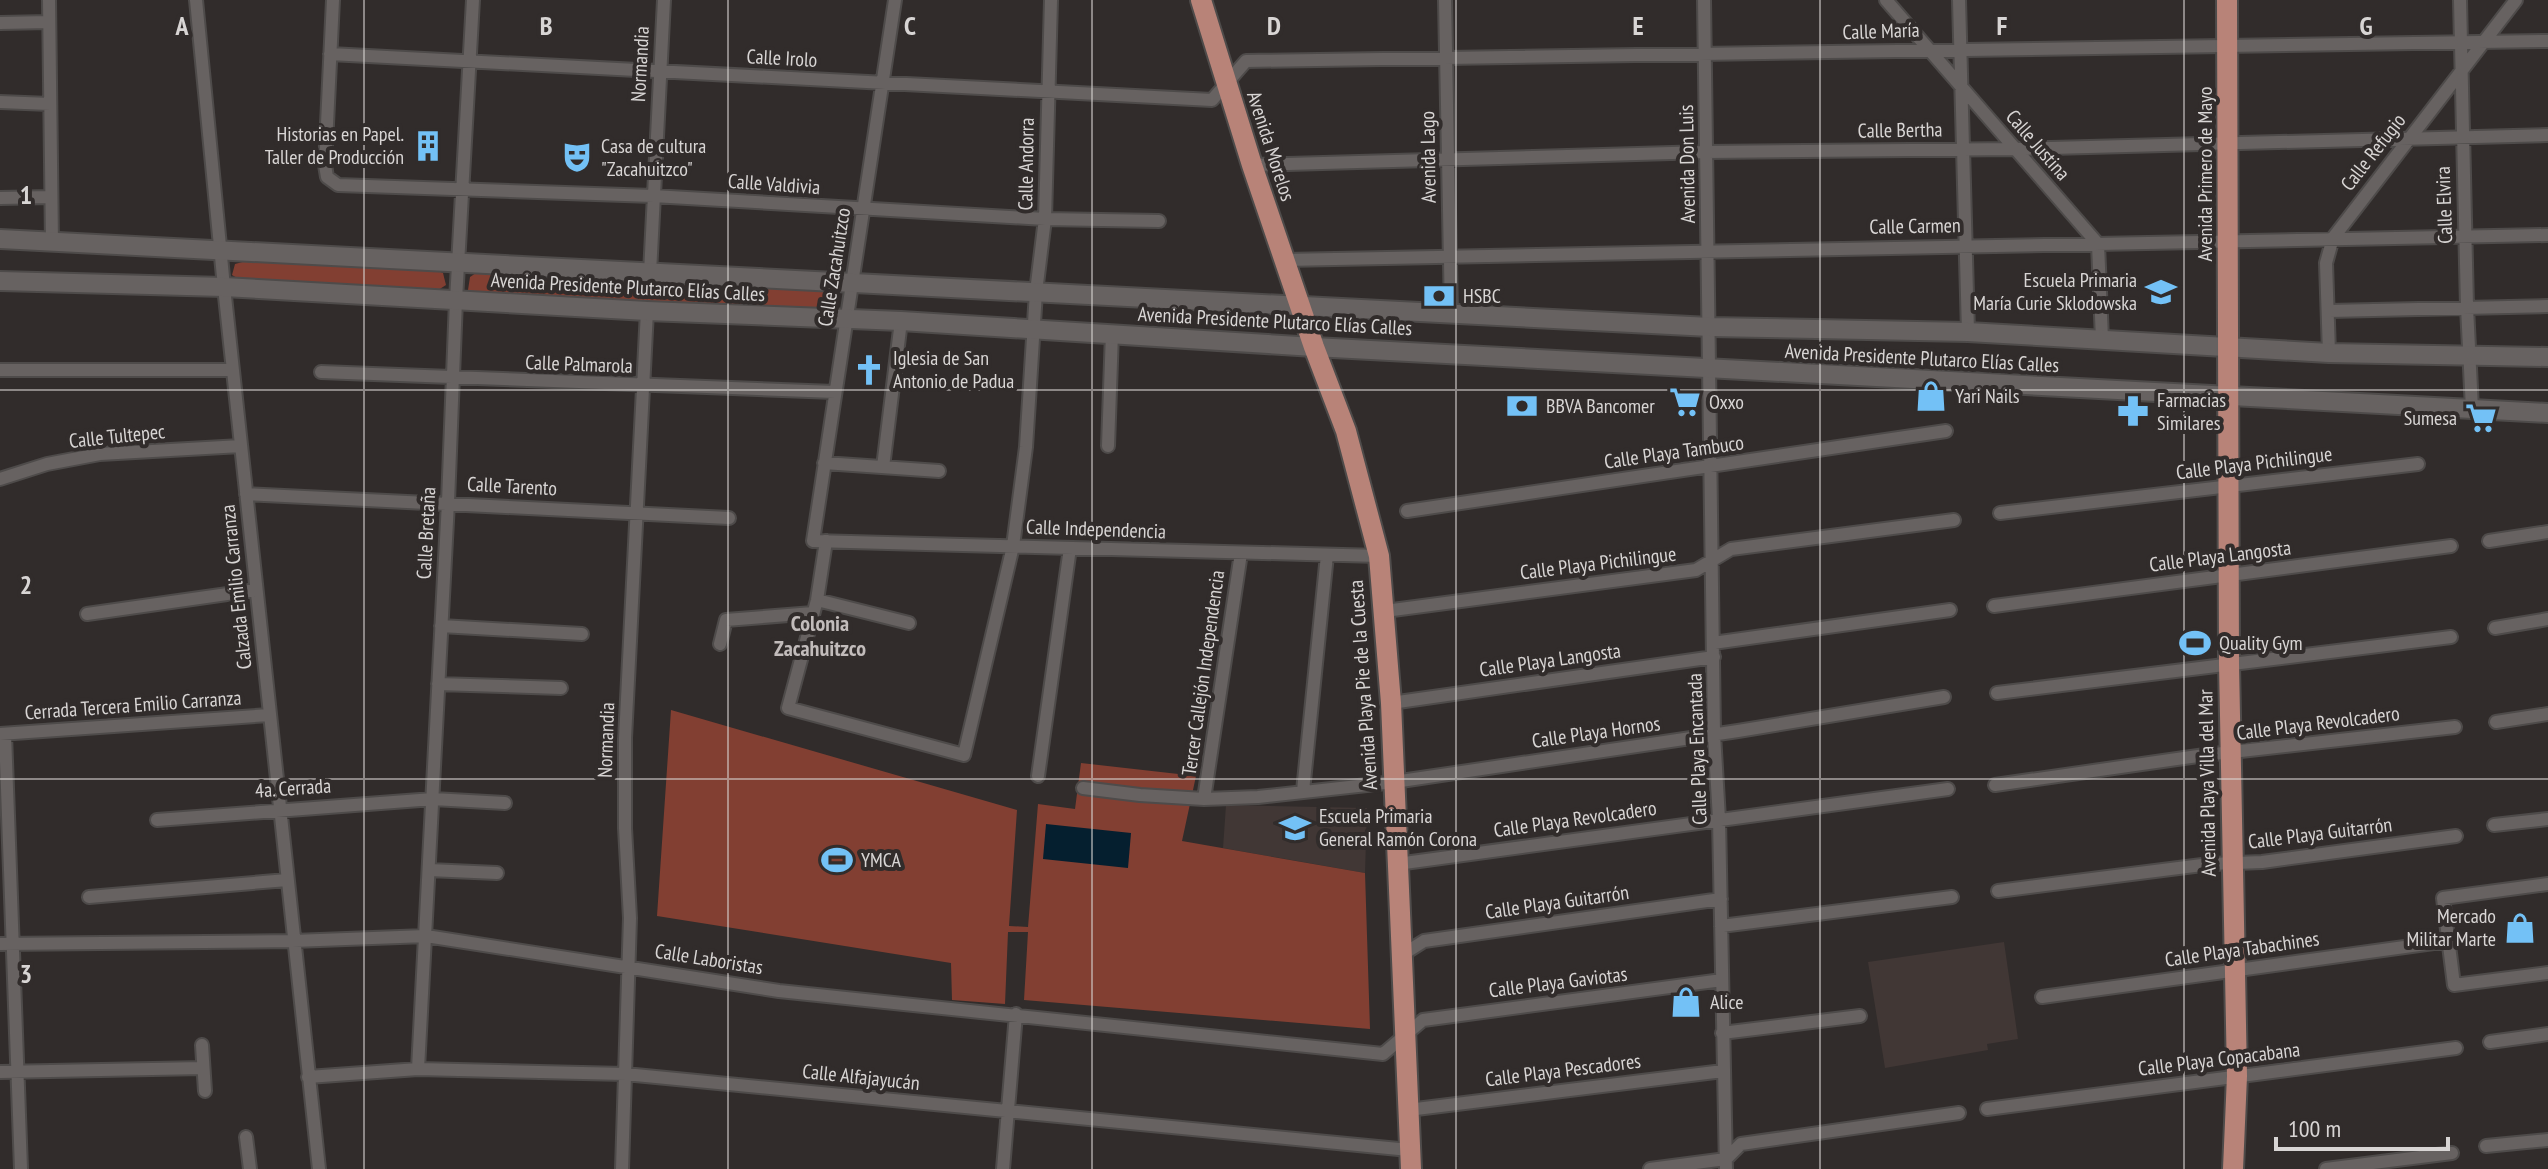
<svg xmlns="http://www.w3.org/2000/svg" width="2548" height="1169" viewBox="0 0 2548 1169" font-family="'PT Sans Narrow',sans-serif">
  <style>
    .built { fill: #413735 }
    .green { fill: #823f32 }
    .water { fill: #051f2f }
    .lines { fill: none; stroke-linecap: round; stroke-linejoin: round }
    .minor-casing { stroke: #4e4b4a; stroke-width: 16 }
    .secondary-casing { stroke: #4e4b4a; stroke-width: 22 }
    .primary-casing { stroke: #4e4b4a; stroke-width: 24 }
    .minor { stroke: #676261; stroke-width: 12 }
    .secondary { stroke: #676261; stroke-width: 18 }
    .primary { stroke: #b88378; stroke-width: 20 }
    .grid { fill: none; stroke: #d8d5d4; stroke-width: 2; stroke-opacity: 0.55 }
    .labels { text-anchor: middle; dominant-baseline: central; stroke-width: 8; stroke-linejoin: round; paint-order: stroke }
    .street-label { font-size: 20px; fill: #d8d5d4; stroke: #312c2b }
    .poi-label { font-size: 20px; fill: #d8d5d4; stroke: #312c2b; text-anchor: start }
    .neighbourhood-label { font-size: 22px; font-weight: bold; fill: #c2bcbb; stroke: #312c2b }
    .grid-label { font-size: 26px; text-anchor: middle; font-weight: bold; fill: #d8d5d4; stroke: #312c2b; stroke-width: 8; stroke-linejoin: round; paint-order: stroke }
  </style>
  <rect width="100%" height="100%" fill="#312c2b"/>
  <path class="built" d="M1226 805 1367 808 1365 873 1223 848Z
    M2004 942 2018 1039 1987 1044 1988 1050 1885 1068 1868 962Z"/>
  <path class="green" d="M254 259 433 269 443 273 446 285 435 292 244 282 232 275 235 264Z
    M476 273 833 291 838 298V308L823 312 474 295 468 290 470 277Z
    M671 710 1017 810 1009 926 1028 927 1038 804 1075 809 1081 763 1196 776 1182 841 1365 873 1370 1029 1024 1000 1028 932H1008L1005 1004 952 1000 951 963 657 916Z"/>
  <path class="water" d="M1046 824 1131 833 1128 868 1043 859Z"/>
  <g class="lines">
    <defs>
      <path id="minor" d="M49 0 52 243
        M196 0 224 287 319 1169
        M333 0 325 165 327 177 338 185 653 196 1045 219 1159 221
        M895 0 813 541 1379 556
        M1445 0 1451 314
        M1704 0 1714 734 1719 819 1726 1169
        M1886 0 2098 244 2102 339
        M1959 0 1968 332
        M2460 0 2467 307 2472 409
        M0 23 49 22
        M330 54 1212 100 1246 61 2548 41
        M0 102 50 104
        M1252 165 1706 152 2015 149 2548 135
        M0 198 51 197
        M1284 260 2548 235
        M650 273 664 0
        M2329 311 2548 306
        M2329 353 2326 263 2333 238 2516 0
        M0 370H233
        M321 372 835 392
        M1108 446 1112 333
        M824 463 939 471
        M883 467 901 321
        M0 479 47 464 100 454 241 446
        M246 494 729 518
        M1407 511 1946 431
        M2000 513 2418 464
        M826 541 817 600 788 708 964 755 1013 546 1026 447 1036 292 1045 219 1051 0
        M2489 541 2548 532
        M817 600 909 623
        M1994 606 2451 546
        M1385 611 1696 570 1731 549 1954 520
        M87 614 256 590
        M441 626 582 634
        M2495 628 2548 619
        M1713 643 1950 610
        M720 644 726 620 813 613
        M438 684 561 688
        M1997 693 2451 637
        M1391 703 1714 657
        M2496 722 2548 714
        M0 734 269 715
        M5 734 21 1169
        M1038 776 1070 548
        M1995 785 2205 755 2455 727
        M1083 788 1140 795 1204 799 1258 797 1394 782 1738 731 1944 697
        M1303 791 1327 555
        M1204 799 1241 553
        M157 820 433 799 505 803
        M2494 825 2548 819
        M1397 864 1948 789
        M429 870 497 873
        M2548 884 2443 898 2454 985 2548 973
        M1998 891 2210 864 2262 862 2456 836
        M89 897 287 880
        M1721 926 1952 897
        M0 944 293 941 426 936 779 991 1383 1054 1423 1020 1722 980
        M1402 955 1424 941 1721 899
        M2042 997 2448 941
        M1722 1033 1860 1016
        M2490 1042 2548 1034
        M202 1045 205 1091
        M418 1069 448 502 456 300 473 0
        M0 1072 203 1068
        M308 1077 418 1069 625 1074 1409 1150
        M1987 1109 2456 1048
        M1408 1110 1723 1071
        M246 1137 250 1169
        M2486 1146 2548 1140
        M622 1169 630 918 625 828V738L647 311
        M1003 1169 1016 1014
        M1650 1169 1726 1159 1741 1144 1959 1113
        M2326 1169 2452 1153"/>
      <path id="secondary" d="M0 239 1710 327 1968 332 2329 353 2548 357
        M0 281 224 287 647 311 901 321 1314 347 2548 413"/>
      <path id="primary" d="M1201 0 1252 165 1314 347 1346 431 1379 556 1391 703 1411 1169
        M2227 0 2229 664 2237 1076 2233 1169"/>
    </defs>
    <use href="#minor" class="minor-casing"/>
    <use href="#secondary" class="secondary-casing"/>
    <use href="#primary" class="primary-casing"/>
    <use href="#minor" class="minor"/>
    <use href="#secondary" class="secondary"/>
    <use href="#primary" class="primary"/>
  </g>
  <path class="grid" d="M364 0V1169M728 0V1169M1092 0V1169M1456 0V1169M1820 0V1169M2184 0V1169M0 390H2548M0 779H2548"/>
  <defs>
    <symbol id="building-bare" viewBox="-9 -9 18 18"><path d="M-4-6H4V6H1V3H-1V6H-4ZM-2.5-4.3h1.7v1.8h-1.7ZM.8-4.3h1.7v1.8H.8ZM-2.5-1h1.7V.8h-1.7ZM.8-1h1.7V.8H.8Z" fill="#73c1f6" stroke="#312c2b" stroke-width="2.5" paint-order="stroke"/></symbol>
    <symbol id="theatre-bare" viewBox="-9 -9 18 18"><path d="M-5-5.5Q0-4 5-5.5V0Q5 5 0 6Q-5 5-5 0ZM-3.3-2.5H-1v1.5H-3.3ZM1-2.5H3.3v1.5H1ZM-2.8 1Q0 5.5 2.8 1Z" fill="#73c1f6" stroke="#312c2b" stroke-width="2.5" paint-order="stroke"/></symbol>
    <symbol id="school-bare" viewBox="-9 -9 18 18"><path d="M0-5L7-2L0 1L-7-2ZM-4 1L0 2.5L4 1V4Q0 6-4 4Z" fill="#73c1f6" stroke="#312c2b" stroke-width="2.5" paint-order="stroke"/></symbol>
    <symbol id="bank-bare" viewBox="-9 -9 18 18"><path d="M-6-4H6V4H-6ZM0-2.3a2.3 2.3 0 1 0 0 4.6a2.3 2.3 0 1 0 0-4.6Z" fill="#73c1f6" stroke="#312c2b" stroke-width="2.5" paint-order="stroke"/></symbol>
    <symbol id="church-bare" viewBox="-9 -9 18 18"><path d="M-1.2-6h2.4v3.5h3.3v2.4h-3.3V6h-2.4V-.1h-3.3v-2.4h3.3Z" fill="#73c1f6" stroke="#312c2b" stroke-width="2.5" paint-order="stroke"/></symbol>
    <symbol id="shop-bare" viewBox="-9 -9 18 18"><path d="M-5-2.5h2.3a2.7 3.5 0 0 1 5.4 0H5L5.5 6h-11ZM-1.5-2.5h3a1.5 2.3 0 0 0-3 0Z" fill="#73c1f6" stroke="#312c2b" stroke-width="2.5" paint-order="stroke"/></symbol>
    <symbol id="supermarket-bare" viewBox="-9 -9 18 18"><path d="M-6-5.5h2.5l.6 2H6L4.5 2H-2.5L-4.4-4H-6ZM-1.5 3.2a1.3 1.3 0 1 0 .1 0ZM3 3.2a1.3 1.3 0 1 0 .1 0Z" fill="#73c1f6" stroke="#312c2b" stroke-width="2.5" paint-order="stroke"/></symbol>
    <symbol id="pharmacy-bare" viewBox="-9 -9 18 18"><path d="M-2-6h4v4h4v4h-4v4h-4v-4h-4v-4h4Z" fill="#73c1f6" stroke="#312c2b" stroke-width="2.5" paint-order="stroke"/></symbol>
    <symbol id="stadium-bare" viewBox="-9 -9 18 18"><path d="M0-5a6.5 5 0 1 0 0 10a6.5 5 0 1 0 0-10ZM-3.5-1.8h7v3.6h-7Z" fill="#73c1f6" stroke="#312c2b" stroke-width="2.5" paint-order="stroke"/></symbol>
  </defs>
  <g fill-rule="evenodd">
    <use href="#building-bare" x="406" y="124" width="44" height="44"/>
    <use href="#theatre-bare" x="555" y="135" width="44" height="44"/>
    <use href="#school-bare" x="2139" y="270" width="44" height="44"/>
    <use href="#bank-bare" x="1417" y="274" width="44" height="44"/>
    <use href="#church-bare" x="847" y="348" width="44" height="44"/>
    <use href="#shop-bare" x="1909" y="374" width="44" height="44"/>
    <use href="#supermarket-bare" x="1663" y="380" width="44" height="44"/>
    <use href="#bank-bare" x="1500" y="384" width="44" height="44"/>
    <use href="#pharmacy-bare" x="2111" y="389" width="44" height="44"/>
    <use href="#supermarket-bare" x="2459" y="396" width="44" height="44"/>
    <use href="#stadium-bare" x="2173" y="621" width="44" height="44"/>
    <use href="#school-bare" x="1273" y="806" width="44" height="44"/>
    <use href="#stadium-bare" x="815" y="838" width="44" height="44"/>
    <use href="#shop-bare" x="2498" y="906" width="44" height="44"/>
    <use href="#shop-bare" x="1664" y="980" width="44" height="44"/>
  </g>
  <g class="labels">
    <g class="street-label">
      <text transform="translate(1881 31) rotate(-2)">Calle María</text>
      <text transform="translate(782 58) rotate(3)">Calle Irolo</text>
      <text transform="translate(640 64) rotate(-87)">Normandia</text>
      <text transform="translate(1900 130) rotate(-1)">Calle Bertha</text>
      <text transform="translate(2038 145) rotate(49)">Calle Justina</text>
      <text transform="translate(1271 146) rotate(72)">Avenida Morelos</text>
      <text transform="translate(2373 152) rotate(-52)">Calle Refugio</text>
      <text transform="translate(1428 157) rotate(-91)">Avenida Lago</text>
      <text transform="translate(1026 164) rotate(-89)">Calle Andorra</text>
      <text transform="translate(1687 164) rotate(-91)">Avenida Don Luis</text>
      <text transform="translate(2205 174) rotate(-90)">Avenida Primero de Mayo</text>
      <text transform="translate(774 184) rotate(4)">Calle Valdivia</text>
      <text transform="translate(2444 205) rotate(-92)">Calle Elvira</text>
      <text transform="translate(1915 226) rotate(-1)">Calle Carmen</text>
      <text transform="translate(834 267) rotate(-81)">Calle Zacahuitzco</text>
      <text transform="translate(628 287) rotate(3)">Avenida Presidente Plutarco Elías Calles</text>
      <text transform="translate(1275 321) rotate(3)">Avenida Presidente Plutarco Elías Calles</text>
      <text transform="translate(1922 358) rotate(3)">Avenida Presidente Plutarco Elías Calles</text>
      <text transform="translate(579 364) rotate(2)">Calle Palmarola</text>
      <text transform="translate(117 436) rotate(-6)">Calle Tultepec</text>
      <text transform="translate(1674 452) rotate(-8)">Calle Playa Tambuco</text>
      <text transform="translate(2254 463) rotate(-7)">Calle Playa Pichilingue</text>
      <text transform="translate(512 486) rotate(3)">Calle Tarento</text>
      <text transform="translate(1096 529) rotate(2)">Calle Independencia</text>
      <text transform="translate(426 533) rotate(-87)">Calle Bretaña</text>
      <text transform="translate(2220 556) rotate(-7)">Calle Playa Langosta</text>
      <text transform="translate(1598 563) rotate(-7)">Calle Playa Pichilingue</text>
      <text transform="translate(236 587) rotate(-96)">Calzada Emilio Carranza</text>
      <text transform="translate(1550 660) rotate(-8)">Calle Playa Langosta</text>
      <text transform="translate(1203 673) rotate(-82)">Tercer Callejón Independencia</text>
      <text transform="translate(1363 685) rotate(-94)">Avenida Playa Pie de la Cuesta</text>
      <text transform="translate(133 705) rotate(-4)">Cerrada Tercera Emilio Carranza</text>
      <text transform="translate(2318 723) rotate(-7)">Calle Playa Revolcadero</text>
      <text transform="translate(1596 732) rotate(-8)">Calle Playa Hornos</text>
      <text transform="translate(606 740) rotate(-88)">Normandia</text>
      <text transform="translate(1697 749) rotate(-92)">Calle Playa Encantada</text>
      <text transform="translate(2207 783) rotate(-91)">Avenida Playa Villa del Mar</text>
      <text transform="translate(293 788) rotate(-4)">4a. Cerrada</text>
      <text transform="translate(1575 819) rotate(-8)">Calle Playa Revolcadero</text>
      <text transform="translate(2320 833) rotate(-7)">Calle Playa Guitarrón</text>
      <text transform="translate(1557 902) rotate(-8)">Calle Playa Guitarrón</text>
      <text transform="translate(2242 949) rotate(-8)">Calle Playa Tabachines</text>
      <text transform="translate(709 959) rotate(9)">Calle Laboristas</text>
      <text transform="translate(1558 982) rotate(-7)">Calle Playa Gaviotas</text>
      <text transform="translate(2219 1059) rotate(-7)">Calle Playa Copacabana</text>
      <text transform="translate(1563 1070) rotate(-7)">Calle Playa Pescadores</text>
      <text transform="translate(861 1077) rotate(6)">Calle Alfajayucán</text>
    </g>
    <g class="poi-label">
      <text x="404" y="134" text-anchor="end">Historias en Papel.<tspan x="404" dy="23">Taller de Producción</tspan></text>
      <text x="601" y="146">Casa de cultura<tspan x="601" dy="23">"Zacahuitzco"</tspan></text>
      <text x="2137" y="280" text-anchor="end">Escuela Primaria<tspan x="2137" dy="23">María Curie Sklodowska</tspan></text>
      <text x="1463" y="296">HSBC</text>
      <text x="893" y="358">Iglesia de San<tspan x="893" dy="23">Antonio de Padua</tspan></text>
      <text x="1955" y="396">Yari Nails</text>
      <text x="2157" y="400">Farmacias<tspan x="2157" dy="23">Similares</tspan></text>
      <text x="1709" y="402">Oxxo</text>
      <text x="1546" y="406">BBVA Bancomer</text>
      <text x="2457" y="418" text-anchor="end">Sumesa</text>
      <text x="2219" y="643">Quality Gym</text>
      <text x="1319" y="816">Escuela Primaria<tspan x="1319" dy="23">General Ramón Corona</tspan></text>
      <text x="861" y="860">YMCA</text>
      <text x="2496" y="916" text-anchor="end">Mercado<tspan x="2496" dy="23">Militar Marte</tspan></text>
      <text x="1710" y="1002">Alice</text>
    </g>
    <g class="neighbourhood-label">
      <text x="820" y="623">Colonia<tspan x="820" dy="25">Zacahuitzco</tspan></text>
    </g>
  </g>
  <g class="grid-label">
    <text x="182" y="35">A</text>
    <text x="546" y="35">B</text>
    <text x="910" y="35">C</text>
    <text x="1274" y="35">D</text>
    <text x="1638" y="35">E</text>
    <text x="2002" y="35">F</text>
    <text x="2366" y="35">G</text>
    <text x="26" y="204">1</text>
    <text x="26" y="594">2</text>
    <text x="26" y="983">3</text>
  </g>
  <path d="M2276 1137v12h172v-12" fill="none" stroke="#d8d5d4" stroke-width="4"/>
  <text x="2288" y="1137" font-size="24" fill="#d8d5d4" stroke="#312c2b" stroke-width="6" paint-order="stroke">100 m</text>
</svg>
